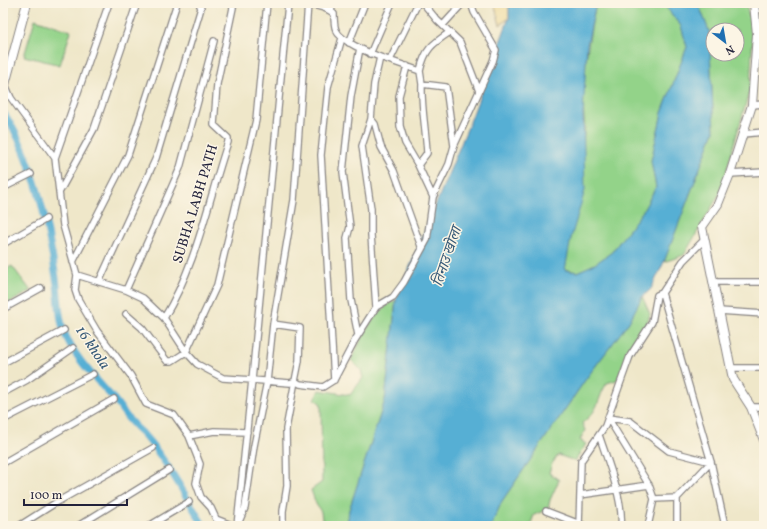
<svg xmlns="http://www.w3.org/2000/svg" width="767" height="529" viewBox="0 0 767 529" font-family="Vollkorn,'Noto Serif Devanagari',serif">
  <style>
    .green { fill: #93d389; stroke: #5a7a62; fill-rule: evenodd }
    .sand { fill: #eeda9e; stroke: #887e6c }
    .water { fill: #56afd4; stroke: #3c6888 }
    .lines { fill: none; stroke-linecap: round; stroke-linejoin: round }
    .canal { stroke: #56afd4; stroke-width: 7 }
    .street-casing { stroke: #888482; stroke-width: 8 }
    .secondary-casing { stroke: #888482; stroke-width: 10 }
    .street { stroke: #fff; stroke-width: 5.5 }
    .secondary { stroke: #fff; stroke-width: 8 }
    .labels { text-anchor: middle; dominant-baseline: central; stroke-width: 3; stroke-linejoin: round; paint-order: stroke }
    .street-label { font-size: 14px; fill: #22223b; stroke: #fcf5e5 }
    .water-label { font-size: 15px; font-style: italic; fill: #375a78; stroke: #fcf5e5 }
  </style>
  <rect width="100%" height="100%" fill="#fcf5e5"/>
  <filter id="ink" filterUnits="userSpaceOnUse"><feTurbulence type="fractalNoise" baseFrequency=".025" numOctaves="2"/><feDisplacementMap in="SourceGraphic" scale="8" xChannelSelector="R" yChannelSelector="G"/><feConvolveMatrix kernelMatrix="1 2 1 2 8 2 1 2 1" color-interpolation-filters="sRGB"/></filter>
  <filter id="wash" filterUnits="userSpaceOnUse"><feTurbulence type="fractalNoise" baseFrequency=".012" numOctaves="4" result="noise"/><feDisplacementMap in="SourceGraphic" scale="16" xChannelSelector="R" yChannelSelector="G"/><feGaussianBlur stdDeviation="0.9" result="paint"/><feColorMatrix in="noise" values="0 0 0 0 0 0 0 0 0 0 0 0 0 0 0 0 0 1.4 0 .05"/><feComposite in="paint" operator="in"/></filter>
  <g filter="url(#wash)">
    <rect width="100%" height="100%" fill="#efe7c9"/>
    <path class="green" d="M596 3H663L681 26 687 47 662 113 651 161 656 187 643 211 612 252 595 264 577 272 564 269 571 238 585 127C580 86 588 43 596 3Z
      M698 3H746L753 33 750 89 720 193 684 255 664 262 714 131 709 31ZM713 30H737V54H713Z
      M35 19 71 31 60 65 24 56Z
      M12 266 31 291 3 306V271Z
      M642 296 650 314 646 327 632 348 617 380 607 383C596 400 601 409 582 423L585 430 580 440 586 444 575 461 558 455 552 464 549 473 559 480 550 500 548 509 534 515 530 526H491L502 501 588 376 629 322Z
      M396 300 385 400 349 510 347 526H323L321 512 316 504 311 490 322 482 321 404 315 399 319 390 350 395 363 378 361 370 351 360C362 338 373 311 396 300Z"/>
    <path class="sand" d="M494 3H509V18L500 25Z"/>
    <path class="water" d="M509 3H596L587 45 583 114 585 190 571 238 565 270 577 272 595 264 612 252 643 211 656 187 651 161 662 113 687 47 681 26 663 3H698L709 31 714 131 664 262 651 289 642 297 629 322 588 376 502 501 491 526H347L349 510 385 400 396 300 470 122 509 18Z"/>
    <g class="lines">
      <path class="canal" d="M3 112C34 156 48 225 56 278 59 296 58 312 63 329 72 355 95 378 113 398 120 406 125 416 133 424 136 428 141 431 144 435 168 462 185 496 204 526"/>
    </g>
  </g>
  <g filter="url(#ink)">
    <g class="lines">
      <defs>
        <path id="street" d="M423 3 437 20 460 42 479 91
          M331 11 333 3
          M443 25 463 3
          M349 43 365 3
          M756 50H764
          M370 54 392 3
          M390 60 418 3
          M3 64 9 70
          M407 66 399 96 400 126 405 143 418 165 433 197
          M420 71C425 49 432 44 450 32
          M5 84 11 98 55 158 63 225 77 275 126 290 143 298 164 318 186 352 197 364 223 378 252 380 237 526
          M752 105 764 104
          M371 119 375 124 381 147 394 171 422 249
          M743 134 764 132
          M454 146 493 61 496 50 474 12 471 3
          M55 158 109 3
          M418 165 427 153C426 130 421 107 422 84
          M730 174 764 172
          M3 188 31 174
          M60 191 94 129 137 3
          M3 244 46 219
          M73 262 128 155 177 3
          M77 275 75 290 78 299 97 331 131 376 146 404 174 415 189 436 200 464 196 483 201 497 211 508 216 519 234 526
          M99 282 156 158 201 8 199 3
          M713 282H764
          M126 290 180 168 214 41
          M662 293 711 462 725 526
          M376 307 393 297 404 282 427 240 433 197 449 164 454 146 446 87 422 84 420 71 380 57
          M3 309 41 288
          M719 311 764 314
          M126 314 142 328 167 361H172L186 352 217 285 256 120 267 3
          M164 318C197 264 208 201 228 142V138L214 125 217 84 234 3
          M273 324 300 328 299 361 295 381 300 384 323 387 334 380 355 340 376 307 371 235V209L362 146 371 119 374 84 380 57C369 53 340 41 336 30 334 26 334 19 334 14 323 3 302 5 288 4L252 380 290 383 295 381 286 429 287 486 283 511V526
          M358 335 351 300 347 238 350 227 343 172 351 96 360 48
          M3 363 64 330
          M731 368H764
          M334 380 321 155 328 87 342 38
          M3 393 27 380 73 348
          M751 407H764
          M608 418 649 485 654 499 648 526
          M608 418 630 421 669 451 711 462
          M3 420 93 374
          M599 435C607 459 624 502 621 526
          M189 436 214 431 247 432
          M3 463 114 399
          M580 495 649 485
          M654 499 677 498
          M546 511 585 526
          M238 524 245 508 254 446 267 381 273 324 294 200 308 3
          M19 526 57 502 153 448
          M78 526 169 470
          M149 526 189 502
          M579 526 581 461 605 426 630 356 652 322 657 295 662 293 683 261 704 240
          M677 526V498L711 462"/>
        <path id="secondary" d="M754 3 757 34 752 105 730 174 718 204 702 227 733 379 751 407 764 440
          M3 92 27 3"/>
      </defs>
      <use href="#street" class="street-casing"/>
      <use href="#secondary" class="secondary-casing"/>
      <use href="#street" class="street"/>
      <use href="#secondary" class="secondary"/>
    </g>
  </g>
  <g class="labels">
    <g class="street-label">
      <text transform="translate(196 204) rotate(-73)">SUBHA LABH PATH</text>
    </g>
    <g class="water-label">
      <text transform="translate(448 257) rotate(-71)">तिनाउ खोला</text>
      <text transform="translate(92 348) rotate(56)">16 khola</text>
    </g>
  </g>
  <rect width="767" height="529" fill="none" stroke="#fcf5e5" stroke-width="16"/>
  <g transform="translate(725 42) rotate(149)"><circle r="19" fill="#fcf5e5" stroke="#a5a1a1"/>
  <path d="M0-3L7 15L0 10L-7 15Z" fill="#1f6fb2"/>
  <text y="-6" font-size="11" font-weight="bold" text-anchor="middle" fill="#22223b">N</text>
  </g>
  <path d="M24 499v6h103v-6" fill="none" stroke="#22223b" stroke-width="2"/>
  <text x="30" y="499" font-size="12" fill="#22223b" stroke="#fcf5e5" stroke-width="3" paint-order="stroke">100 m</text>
</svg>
